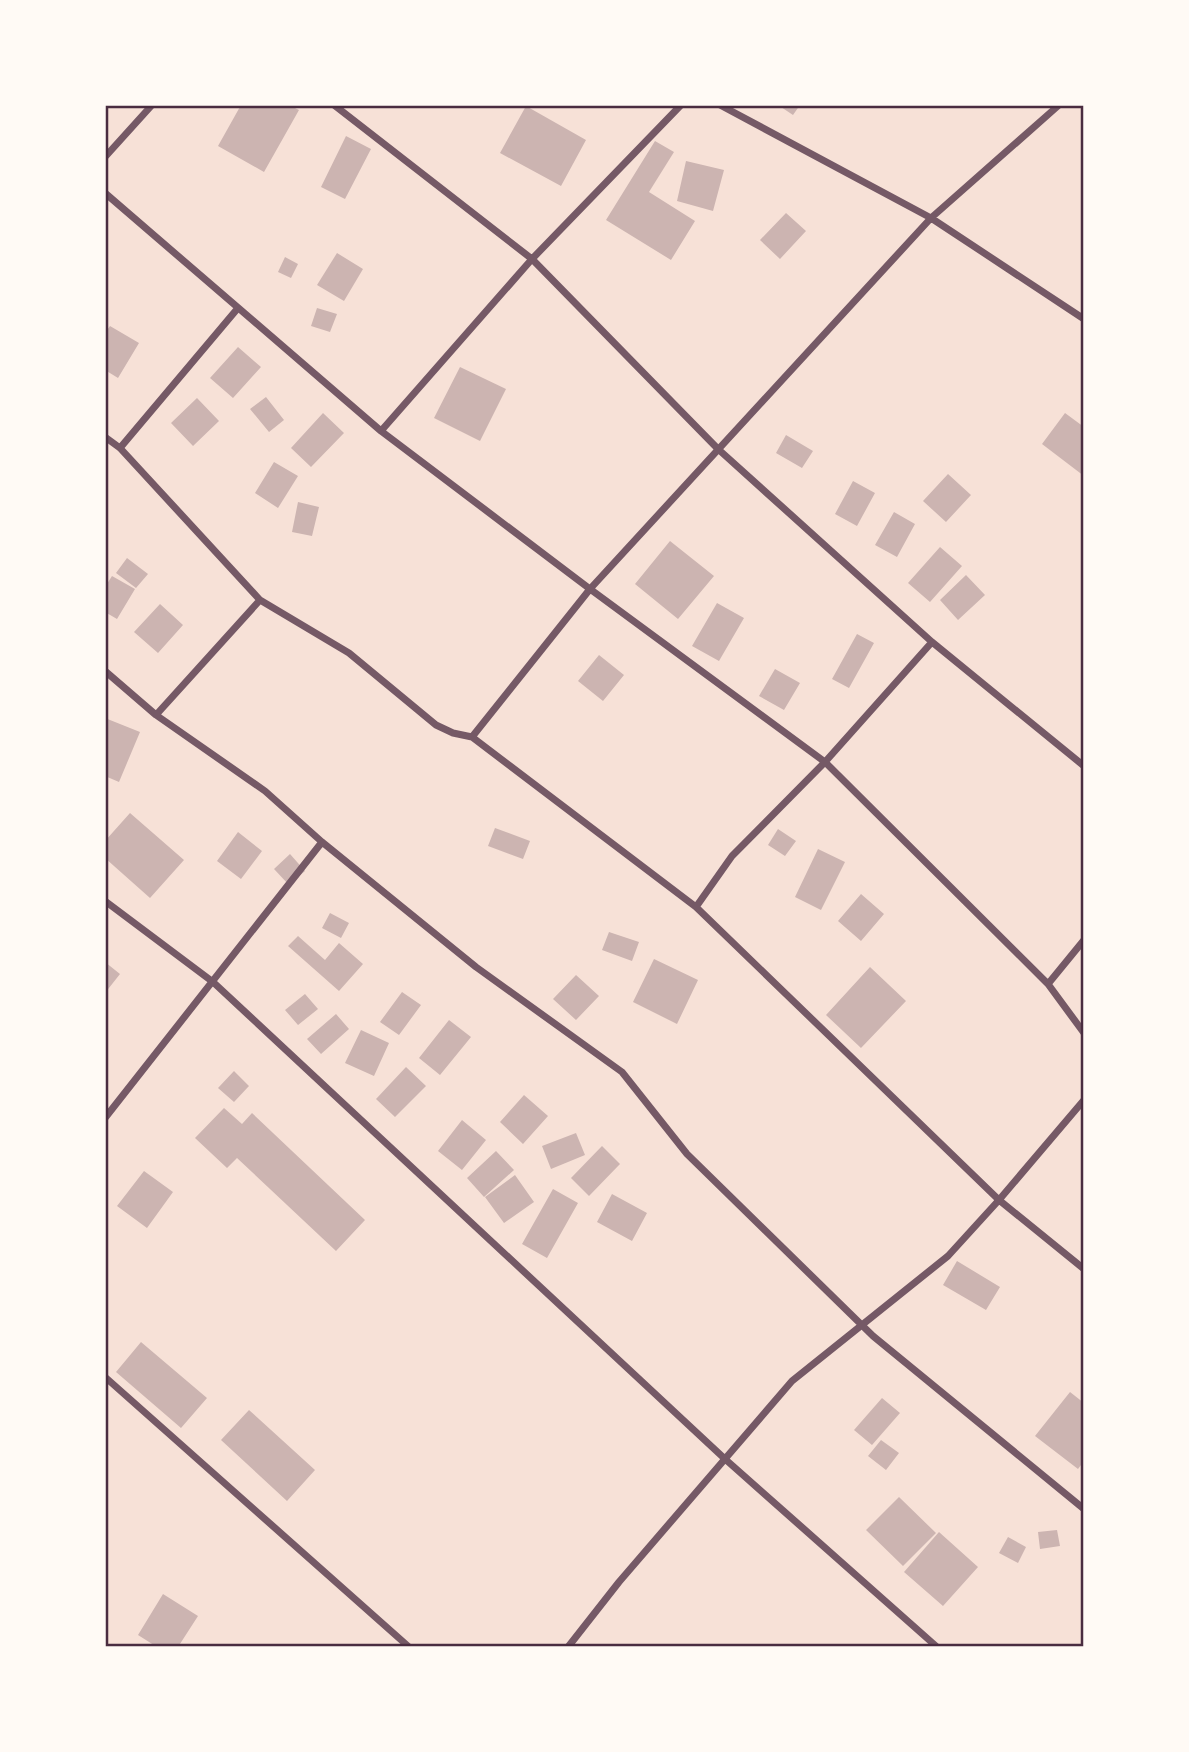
<svg xmlns="http://www.w3.org/2000/svg" width="1189" height="1752" viewBox="0 0 1189 1752" font-family="'Crimson Pro',serif">
  <style>
    .building { fill: #ccb4b1 }
    .lines { fill: none; stroke-linecap: round; stroke-linejoin: round }
    .minor { stroke: #755966; stroke-width: 7 }
    .neatline { fill: none; stroke: #4a2c40; stroke-width: 2.5 }
  </style>
  <rect width="100%" height="100%" fill="#f7e1d7"/>
  <path class="building" d="M241 105H289L299 110 264 172 218 146Z
    M778 105H800L793 115Z
    M526 106 586 140 561 186 500 153Z
    M346 136 371 149 345 199 321 187Z
    M655 141 674 152 649 192 695 221 671 260 606 220Z
    M686 161 724 170 713 211 677 201Z
    M786 213 806 231 780 259 760 240Z
    M337 253 363 269 344 301 317 285Z
    M285 257 298 264 291 278 278 272Z
    M317 308 337 314 330 332 311 326Z
    M110 326 139 343 118 378 105 370V333Z
    M238 347 261 367 233 398 210 378Z
    M460 367 506 389 480 441 434 418Z
    M266 397 284 420 269 432 250 409Z
    M197 398 219 421 193 446 171 423Z
    M323 413 344 433 311 467 291 448Z
    M1065 413 1084 427V476L1042 444Z
    M786 435 813 451 802 468 776 453Z
    M274 462 298 476 278 508 255 493Z
    M948 474 971 495 946 522 923 501Z
    M853 481 875 493 857 526 835 514Z
    M298 502 319 507 312 536 292 532Z
    M894 512 915 524 897 557 875 545Z
    M670 541 714 576 678 619 635 584Z
    M940 547 962 566 930 602 908 583Z
    M127 558 148 574 136 588 116 573Z
    M966 575 985 595 958 620 940 600Z
    M112 576 135 589 117 619 105 612V587Z
    M717 603 744 618 719 661 692 646Z
    M160 604 183 625 158 653 134 632Z
    M857 634 874 643 849 688 832 679Z
    M599 655 624 675 603 701 578 681Z
    M775 669 800 683 784 710 759 696Z
    M105 718 140 732 119 782 105 776Z
    M130 813 184 860 150 898 105 858V841Z
    M495 828 530 841 523 859 488 846Z
    M778 829 796 841 785 856 768 845Z
    M238 832 262 851 241 879 217 861Z
    M818 849 845 862 821 910 795 897Z
    M290 854 305 871 289 885 274 869Z
    M861 894 884 914 861 941 838 921Z
    M330 913 349 923 341 938 322 928Z
    M609 932 639 942 632 961 602 950Z
    M298 936 325 960 339 943 363 964 339 991 288 946Z
    M654 959 698 980 677 1024 633 1002Z
    M105 962 120 974 105 993Z
    M870 967 906 1001 861 1048 826 1015Z
    M576 975 599 996 576 1020 553 999Z
    M402 992 421 1005 399 1035 380 1022Z
    M305 994 318 1009 298 1025 285 1010Z
    M336 1014 349 1029 321 1054 307 1039Z
    M449 1020 471 1037 440 1075 419 1058Z
    M361 1030 389 1043 374 1076 345 1063Z
    M406 1067 426 1086 395 1117 376 1099Z
    M234 1071 249 1086 234 1102 218 1088Z
    M524 1095 548 1116 523 1144 500 1122Z
    M224 1108 242 1124 252 1113 365 1220 336 1251 237 1158 227 1168 195 1138Z
    M462 1120 486 1140 462 1170 438 1151Z
    M576 1133 585 1155 551 1169 542 1146Z
    M602 1146 620 1164 589 1196 571 1178Z
    M496 1151 514 1170 484 1197 467 1178Z
    M144 1171 173 1192 147 1228 117 1206Z
    M515 1175 534 1202 504 1223 485 1197Z
    M553 1189 578 1203 547 1258 522 1244Z
    M612 1194 647 1213 632 1241 597 1222Z
    M957 1261 1000 1287 986 1310 943 1285Z
    M141 1342 207 1398 181 1428 116 1372Z
    M1070 1392 1084 1403V1461L1078 1469 1035 1436Z
    M882 1398 900 1413 872 1445 854 1430Z
    M249 1410 315 1470 287 1501 221 1440Z
    M881 1440 899 1453 886 1470 868 1456Z
    M899 1497 936 1533 903 1566 866 1530Z
    M1057 1530 1060 1546 1040 1549 1038 1532Z
    M939 1532 978 1567 943 1606 904 1572Z
    M1008 1537 1026 1547 1018 1563 999 1553Z
    M163 1594 198 1616 178 1647H157L138 1635Z"/>
  <g class="lines">
    <path class="minor" d="M334 105 532 259 718 449 932 642 1084 766
      M720 105 931 218 1084 319
      M105 157 152 105
      M105 193 381 431 590 589 825 762 932 642
      M381 431 532 259 681 105
      M105 437 120 448 260 600 349 653 436 725 453 733 472 737 696 907 732 856 825 762 1048 984 1084 940
      M120 448 238 308
      M105 671 156 715 265 791 322 842 476 967 622 1072 687 1154 873 1336 1084 1509
      M156 715 260 600
      M472 737 590 589 931 218 1059 105
      M105 901 213 982 725 1459 937 1647
      M696 907 999 1200 1084 1269
      M1048 984 1084 1033
      M105 1118 322 842
      M105 1377 409 1647
      M568 1647 619 1582 792 1381 948 1256 999 1200 1084 1100"/>
  </g>
  <rect width="1189" height="1752" fill="none" stroke="#fffaf5" stroke-width="214"/>
  <rect x="107" y="107" width="975" height="1538" class="neatline"/>
</svg>
